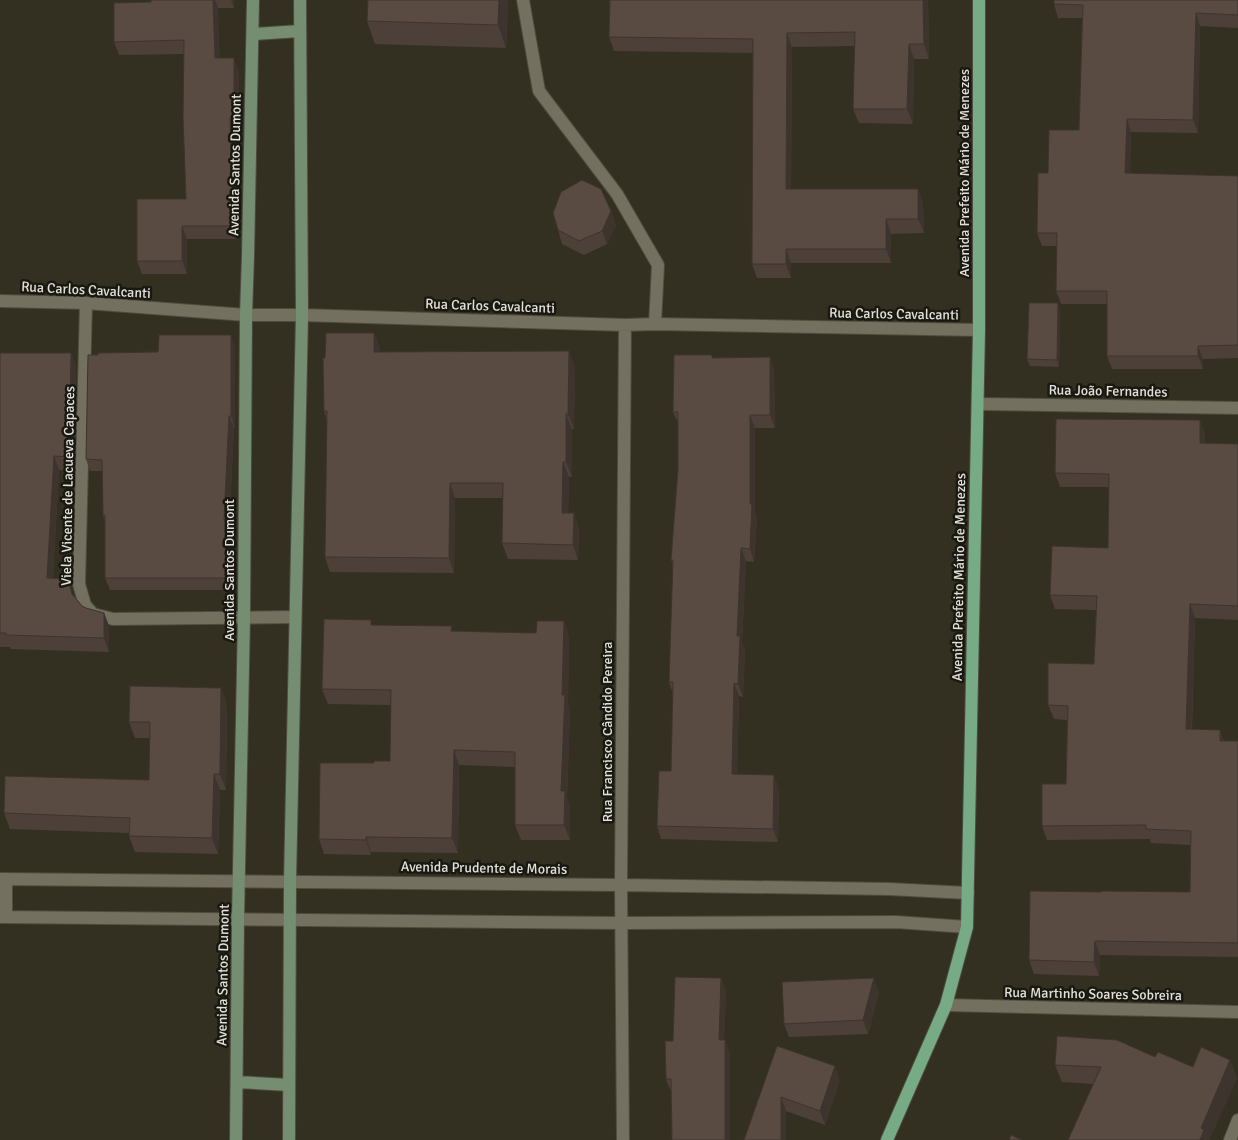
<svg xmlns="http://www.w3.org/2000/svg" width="1238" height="1140" viewBox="0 0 1238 1140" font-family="Signika,sans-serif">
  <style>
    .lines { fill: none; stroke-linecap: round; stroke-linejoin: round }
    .lane-casing { stroke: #4f4c3f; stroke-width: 14 }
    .street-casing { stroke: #4f4c3f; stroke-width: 14 }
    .secondary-casing { stroke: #4f4c3f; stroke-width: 14 }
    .primary-casing { stroke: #4f4c3f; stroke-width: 14 }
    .lane { stroke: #737060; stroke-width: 12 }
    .street { stroke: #737060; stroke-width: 12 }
    .secondary { stroke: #758e72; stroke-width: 12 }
    .primary { stroke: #77ab85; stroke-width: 12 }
    .wall { fill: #4d4039 }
    .shaded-wall { fill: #3e342e }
    .building { fill: #594a42; stroke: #3e342e }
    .labels { text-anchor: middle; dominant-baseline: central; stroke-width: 5; stroke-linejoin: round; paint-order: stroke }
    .street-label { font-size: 14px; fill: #e2e0d7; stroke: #191811 }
  </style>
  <rect width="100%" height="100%" fill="#333021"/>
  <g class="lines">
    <defs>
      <path id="lane" d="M523 0 539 91 617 194 658 265 655 324"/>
      <path id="street" d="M0 301 86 303 246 315H302L625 325 655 324 979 330
        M86 303 79 584 85 605 93 614 113 619 295 617
        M978 404 1238 408
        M0 879 621 885 889 889 968 893
        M6 879V917
        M0 917 621 923 896 922 967 927
        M946 1005 1238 1012
        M623 1140 621 885 625 325
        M1230 1140 1238 1120"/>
      <path id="secondary" d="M253 34 300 31
        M237 1082 289 1085
        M236 1140 238 919 244 617 246 315 248 256 253 0
        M289 1140 290 881 302 315 300 0"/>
      <path id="primary" d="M887 1140 946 1005 967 927 979 330V0"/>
    </defs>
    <use href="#lane" class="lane-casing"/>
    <use href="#street" class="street-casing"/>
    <use href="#secondary" class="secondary-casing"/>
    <use href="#primary" class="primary-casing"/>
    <use href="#lane" class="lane"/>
    <use href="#street" class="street"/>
    <use href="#secondary" class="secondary"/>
    <use href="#primary" class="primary"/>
  </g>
  <path class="wall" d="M151 0H234V8H218L219 58 239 72 238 130H235L237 207H235L236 239H187V274H142L137 261 186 199 184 54 119 55 114 42 151 2Z
    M368 0H508L506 48 375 44 367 21Z
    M610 0H928L929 59H914L913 124 859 123 853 109 855 46 792 47 791 189H918L923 203 924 233 891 234V263H791V278H757L752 264 753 53 614 51 609 37Z
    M1238 0V28L1200 26 1198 133 1131 132 1130 174 1238 176V358L1203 359V369H1112L1107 356V304H1061L1056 291 1057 246H1042L1037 233 1048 173 1079 130 1082 18H1058L1054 4Z
    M611 211 616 225 607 244 584 255 562 244 558 230Z
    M1060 310 1059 367 1030 366 1027 359Z
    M374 333 380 348V352L575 366 574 429H572V477H569L568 513 579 528 578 560 508 559 502 543 503 498H455L454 573 330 572 325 557 327 421 324 411 325 358Z
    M235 347V428H234L229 527 230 532 229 590H110L105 578V522L103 515V471H90L86 459 98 355Z
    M0 353H71L76 367 74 470H59L53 578 74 596 82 606 86 608 104 613 109 626V652L11 649 10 647H0Z
    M770 357 774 370 775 428H755V512L757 517 754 562 746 561 742 642 745 649 743 697 739 696 737 774 779 788 778 842 661 839 657 826 671 771 673 695 669 682 673 565 671 560 678 469V423L673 412 714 358Z
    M1205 433V443L1238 444V620L1195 618 1192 729 1220 730 1224 741H1238V957L1100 955 1099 976 1034 974 1029 960 1102 892H1190V845L1151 843 1150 839 1047 840 1042 826 1066 784 1067 720 1054 719 1048 705 1094 664 1096 610 1055 609 1050 595 1108 548 1109 487H1060L1055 473Z
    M373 625 454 631 569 636 568 702 570 710 567 798 570 806V840H521L515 825V767L459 765 458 853 371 852V855L324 854 319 839 374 763 390 761 391 705 328 704 322 689Z
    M221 688 227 704 226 790H220L218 854 135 852 129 836V833L10 829 4 813 149 780 150 738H135L129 722Z
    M721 978 726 992 724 1040H725L730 1054V1140H672L671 1092 666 1079 673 1041Z
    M879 992 868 1034 789 1037 784 1024Z
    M777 1046 840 1080 825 1125 786 1111V1140H744Z
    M1155 1057 1193 1067 1230 1060 1237 1078 1209 1140H1068L1093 1084 1062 1082 1055 1065Z"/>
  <path class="shaded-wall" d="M213 0H215L218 8 220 72 215 58Z
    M231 0H234V8Z
    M499 0H508L506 48 498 25Z
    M923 0H928L929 59 924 44Z
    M1196 13 1200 26 1198 133 1193 120Z
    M787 33 792 47 791 203 786 189Z
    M909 44 914 59 913 124 907 109Z
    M234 58 239 72 238 130 234 117Z
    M230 117 235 130 237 207 232 194Z
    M1127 119 1131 132 1130 187 1125 173Z
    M918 189 923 203 924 233 918 219Z
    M230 194 235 207 236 239 231 226Z
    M611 211 616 225 607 244 602 231Z
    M886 219 891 234V263L886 249Z
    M182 226 187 239V274L182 261Z
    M786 249 791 263V278L786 264Z
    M1058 303 1060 310 1059 367 1057 360Z
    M374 333 380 348V367L374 352Z
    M231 335 235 347V428L231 416Z
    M1198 346 1203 359V369L1198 356Z
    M569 351 575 366 574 429 568 414Z
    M71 353 76 367 74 470 69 457Z
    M770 357 774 370 775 428 770 415Z
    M566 414 572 429V477L566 462Z
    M750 415 755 428V512L757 517 754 562 750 549Z
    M229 416 234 428 229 527 230 532 229 590 225 578 224 520Z
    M1200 420 1205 433V457L1200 443Z
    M54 456 59 470 52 592 47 578Z
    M563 462 569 477 568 528 562 513Z
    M450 483 455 498 454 573 449 558Z
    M574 513 579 528 578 560 573 545Z
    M741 548 746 561 742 642 745 649 743 697 738 684 737 636Z
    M1190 604 1195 618 1191 743 1186 729Z
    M104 613 109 626V652L104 638Z
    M564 621 569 636 568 702 570 710 567 798 570 806V840L564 825 561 791 562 695Z
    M734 683 739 696 737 787 732 774Z
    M221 688 227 704 226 790 220 774Z
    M1220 730 1225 744 1220 741Z
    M454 750 459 765 458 853 452 838Z
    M214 774 220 790 218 854 212 838Z
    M774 775 779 788 778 842 773 829Z
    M366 837 371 852V855L366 840Z
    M1095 941 1100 955 1099 976 1094 962Z
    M721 978 726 992 724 1054 719 1040Z
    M874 978 879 992 868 1034 863 1020Z
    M725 1040 730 1054V1140H725Z
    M1230 1060 1237 1078 1209 1140H1200L1201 1128Z
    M835 1066 840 1080 825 1125 820 1111Z
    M781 1097 786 1111V1140H781Z"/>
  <path class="building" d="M151 0H213L215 58H234V117H230L232 194H230L231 226H182V261H137V199H186L183 117 184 40 114 42V3L151 2Z
    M368 0H499L498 25 367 21Z
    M610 0H923L924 44H909L907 109H853L855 32 787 33 786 189H918V219H886V249H786V264H752L753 39 609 37Z
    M1054 0H1238V15L1196 13 1193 120 1127 119 1125 173 1238 176V345L1198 346V356H1107V291H1056L1057 233H1037L1038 173H1048L1049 130H1079L1083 5 1054 4Z
    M582 180 601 189 611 211 602 231 579 241 558 230 553 213 561 192Z
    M1029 303H1058L1057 360 1027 359Z
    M326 333H374V352L569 351 568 414H566V462H563L562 513H574L573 545 502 543 503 483H450L449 558 325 557 327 411H324L323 358H325Z
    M159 335H231V416H229L224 520H226L225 578H105V515H103L102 460 86 459 88 355H98V353L158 352Z
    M0 353H71L69 457 54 456 47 578 68 579 72 594 82 606 86 608 104 613V638L6 635V633H0Z
    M674 355H712V358L770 357V415H750V504H752L750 549 741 548 737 636H740L738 684 734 683 732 774 774 775 773 829 657 826 659 771H671L673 682H669L673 560H671L678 469V412H673Z
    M1056 419 1200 420V443L1238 444V606L1190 604 1186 729 1220 730V741H1238V943L1095 941 1094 962 1029 960 1030 891 1102 892V891L1190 892 1191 831 1146 829V825L1042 826V784H1066L1068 706 1048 705V663L1094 664 1097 596 1050 595 1052 546 1108 548 1109 474 1055 473Z
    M324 619 371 620V625L452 626 451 631 536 633 537 621H564L562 695H565L561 791H565L564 825H515V752L454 750 452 838 366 837V840L319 839 320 763H374V761H390L391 690 322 689Z
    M130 686 221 688 220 774H214L212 838 129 836 130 818 4 813 5 776 149 780 150 722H129Z
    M675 977 721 978 719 1040H725V1140H672L671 1079H666L665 1041H673Z
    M874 978 863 1020 784 1024 782 982Z
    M1057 1036 1117 1040 1155 1057 1158 1052 1193 1067 1201 1047 1230 1060 1201 1128 1204 1130 1200 1140H1068L1101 1067 1055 1065Z
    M777 1046 835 1066 820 1111 781 1097V1140H744Z
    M1011 1135 1022 1140H1009Z"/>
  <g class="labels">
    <g class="street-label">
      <text transform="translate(235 165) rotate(-89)">Avenida Santos Dumont</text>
      <text transform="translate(964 173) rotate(-90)">Avenida Prefeito Mário de Menezes</text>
      <text transform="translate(86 290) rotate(3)">Rua Carlos Cavalcanti</text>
      <text transform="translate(490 306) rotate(2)">Rua Carlos Cavalcanti</text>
      <text transform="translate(894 314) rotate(1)">Rua Carlos Cavalcanti</text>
      <text transform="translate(1108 391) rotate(1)">Rua João Fernandes</text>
      <text transform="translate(68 486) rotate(-89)">Viela Vicente de Lacueva Capaces</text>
      <text transform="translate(229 570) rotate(-90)">Avenida Santos Dumont</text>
      <text transform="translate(959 577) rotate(-89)">Avenida Prefeito Mário de Menezes</text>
      <text transform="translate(607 732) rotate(-90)">Rua Francisco Cândido Pereira</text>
      <text transform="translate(484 868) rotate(1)">Avenida Prudente de Morais</text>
      <text transform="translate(223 975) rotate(-89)">Avenida Santos Dumont</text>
      <text transform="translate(1093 994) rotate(1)">Rua Martinho Soares Sobreira</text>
    </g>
  </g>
</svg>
